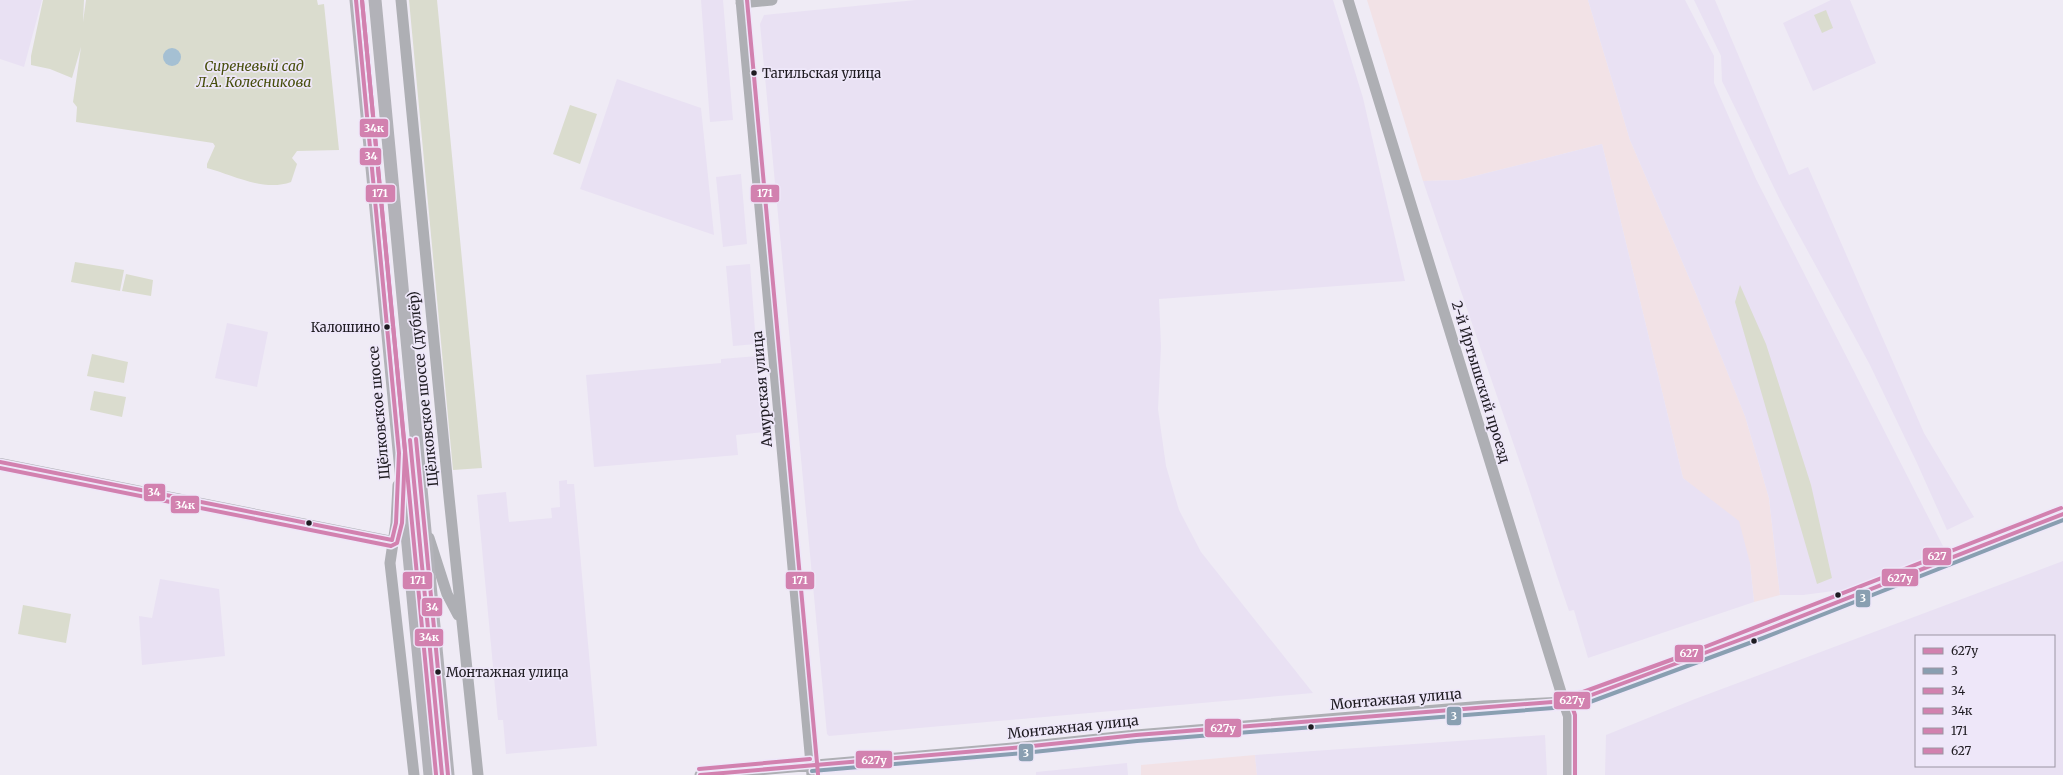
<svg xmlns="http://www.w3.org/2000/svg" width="2063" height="775" viewBox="0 0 2063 775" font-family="Merriweather,serif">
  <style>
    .commercial { fill: #f2e2e6 }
    .built { fill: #e9e1f3; fill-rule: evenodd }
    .green { fill: #dadcce }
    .water { fill: #a5c0d3 }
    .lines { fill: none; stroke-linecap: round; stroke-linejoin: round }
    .minor { stroke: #aeafb4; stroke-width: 8 }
    .tertiary { stroke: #aeafb4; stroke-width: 11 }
    .secondary { stroke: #aeafb4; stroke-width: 12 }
    .primary { stroke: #b2b2b8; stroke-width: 13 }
    .bus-1-casing { stroke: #eee7f9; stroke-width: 7 }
    .bus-2-casing { stroke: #eee7f9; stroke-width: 7 }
    .bus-3-casing { stroke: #eee7f9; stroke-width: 7 }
    .bus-4-casing { stroke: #eee7f9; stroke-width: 7 }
    .bus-5-casing { stroke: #eee7f9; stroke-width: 7 }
    .bus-6-casing { stroke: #eee7f9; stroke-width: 7 }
    .bus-1 { stroke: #d281af; stroke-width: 4 }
    .bus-2 { stroke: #899fb1; stroke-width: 4 }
    .bus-3 { stroke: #d281af; stroke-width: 4 }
    .bus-4 { stroke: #d281af; stroke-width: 4 }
    .bus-5 { stroke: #d281af; stroke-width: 4 }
    .bus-6 { stroke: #d281af; stroke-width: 4 }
    .bus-dot { fill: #1e1b21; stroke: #eee7f9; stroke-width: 1.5 }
    .labels { text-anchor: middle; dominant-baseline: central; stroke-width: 3.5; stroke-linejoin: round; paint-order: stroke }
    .bus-label { font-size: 13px; fill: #1e1b21; stroke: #eee7f9; text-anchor: start }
    .park-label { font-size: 14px; font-style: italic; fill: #474e0c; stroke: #eee7f9 }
    .street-label { font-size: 14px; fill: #1e1b21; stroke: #eee7f9 }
    .line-badge { stroke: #eee7f9; stroke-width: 1.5 }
    .badge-label { font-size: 11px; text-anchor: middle; font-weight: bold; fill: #fff }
  </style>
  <rect width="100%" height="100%" fill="#efebf5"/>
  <path class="commercial" d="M1367 0H1588L1630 140 1697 296 1745 416 1769 498 1780 595 1754 602 1750 563 1707 498 1683 478 1602 144 1459 180 1423 181Z
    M1255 755 1257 775H1141V765Z"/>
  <path class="built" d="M0 0H42L24 67 0 59Z
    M701 0H723L733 120 710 122Z
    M916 0H1333L1363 98 1405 281 1159 299 1161 347 1158 409 1166 466 1179 510 1201 552 1313 693 829 736 827 734 760 24 764 15Z
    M1588 0H1685L1714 56V83L1756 179 1945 550 1849 589 1803 595H1780L1769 498 1745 416 1697 296 1630 140Z
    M1694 0H1715L1789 175 1808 167 1924 433 1974 517 1947 530 1917 463 1870 365 1782 204 1722 81 1721 56Z
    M1831 0H1850L1876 63 1813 91 1783 23Z
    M617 79 701 108 714 235 580 189Z
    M1602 144 1683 478 1739 521 1750 563 1754 602 1588 658 1574 610 1569 611 1557 576 1528 486 1423 181 1459 180Z
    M741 174 747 244 723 247 716 177Z
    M750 264 756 344 733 346 726 266Z
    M227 323 268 332 257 387 215 378Z
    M758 356 765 432 736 435 738 455 594 467 586 375 721 363V359Z
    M567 480V484H574L597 746 506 754 503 720H498L477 495 506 492 509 522 552 518 551 508 560 507 559 481Z
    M2063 561V775H1605L1606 735 1695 699ZM1916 636H2054V766H1916Z
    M160 579 219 589 225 656 142 665 139 616 152 618Z
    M1545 735 1547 775H1257L1255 755Z
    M1127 763 1128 775H1036V772Z"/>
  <path class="green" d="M43 0H84L83 22 86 0H317L318 5 324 4 339 150 297 151 292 158 297 164 291 182C264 192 233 175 207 168V164L215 146 213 143 76 122 77 107 73 102 81 47 72 78 50 69 31 65V56Z
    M409 0H437L482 468 453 470Z
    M1826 10 1833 28 1822 33 1814 15Z
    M570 105 597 114 580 164 553 154Z
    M75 262 124 270 120 291 71 282Z
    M126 274 153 280 151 296 122 291Z
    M1740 285 1766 344 1811 485 1832 578 1817 584 1735 302Z
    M92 354 128 362 124 383 87 376Z
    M94 391 126 397 122 417 90 410Z
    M23 605 71 614 66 643 18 634Z"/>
  <path class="water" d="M163 57a9 9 0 1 1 18 0a9 9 0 1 1-18 0Z"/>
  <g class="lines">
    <path class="minor" d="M0 462 392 540"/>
    <path class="tertiary" d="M401 0 449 497 478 775
      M741 0 812 775
      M741 3 772 0
      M398 485 396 523 390 563 414 775
      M429 538 447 594 458 615
      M700 775 1023 747 1136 735 1484 706 1564 702 1348 0"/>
    <path class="secondary" d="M1569 775V716L1564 702 1585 698 1681 663 2063 514"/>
    <path class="primary" d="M356 0 430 775
      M375 0 448 775"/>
    <defs>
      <path id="bus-1" d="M700 775 1023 747 1136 735 1578 700 1761 632 2063 514"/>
      <path id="bus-2" d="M812 771 1024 753 1137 741 1579 706 1763 638 2063 520"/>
      <path id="bus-3" d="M416 439 448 775
        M0 462 392 540 396 523 399 453 356 0"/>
      <path id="bus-4" d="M410 440 442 775
        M0 468 391 546 397 543 402 523 405 452 362 0"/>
      <path id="bus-5" d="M362 0 436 774
        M747 0 818 774
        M699 769 810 759"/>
      <path id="bus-6" d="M1563 696 1583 692 1679 657 2061 508
        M1570 700 1575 715V775"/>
    </defs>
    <use href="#bus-1" class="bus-1-casing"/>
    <use href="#bus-2" class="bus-2-casing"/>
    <use href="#bus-3" class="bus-3-casing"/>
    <use href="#bus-4" class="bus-4-casing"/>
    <use href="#bus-5" class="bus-5-casing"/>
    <use href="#bus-6" class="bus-6-casing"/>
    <use href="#bus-1" class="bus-1"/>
    <use href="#bus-2" class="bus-2"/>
    <use href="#bus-3" class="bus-3"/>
    <use href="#bus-4" class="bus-4"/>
    <use href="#bus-5" class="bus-5"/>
    <use href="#bus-6" class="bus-6"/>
  </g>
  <g class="bus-dot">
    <circle cx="754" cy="73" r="3.5"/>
    <circle cx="387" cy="327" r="3.5"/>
    <circle cx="309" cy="523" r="3.5"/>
    <circle cx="1838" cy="595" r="3.5"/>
    <circle cx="1754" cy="641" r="3.5"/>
    <circle cx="438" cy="672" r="3.5"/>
    <circle cx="1311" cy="727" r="3.5"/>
  </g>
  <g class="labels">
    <g class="bus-label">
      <text x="762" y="73">Тагильская улица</text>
      <text x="380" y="327" text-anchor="end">Калошино</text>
      <text x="446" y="672">Монтажная улица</text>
    </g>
    <g class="park-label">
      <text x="254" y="66">Сиреневый сад<tspan x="254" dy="16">Л.А. Колесникова</tspan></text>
    </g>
    <g class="street-label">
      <text transform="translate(1481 382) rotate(73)">2-й Иртышский проезд</text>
      <text transform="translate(423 389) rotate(-96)">Щёлковское шоссе (дублёр)</text>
      <text transform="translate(762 389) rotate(-95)">Амурская улица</text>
      <text transform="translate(379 413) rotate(-95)">Щёлковское шоссе</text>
      <text transform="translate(1396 699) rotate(-5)">Монтажная улица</text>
      <text transform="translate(1073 727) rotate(-6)">Монтажная улица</text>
    </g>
  </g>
  <g class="line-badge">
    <rect x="359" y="118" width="30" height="20" rx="4" fill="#d281af"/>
    <rect x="359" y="147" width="23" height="19" rx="4" fill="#d281af"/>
    <rect x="365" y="184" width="31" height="19" rx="4" fill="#d281af"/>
    <rect x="750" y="184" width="30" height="19" rx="4" fill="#d281af"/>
    <rect x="143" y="483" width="23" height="19" rx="4" fill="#d281af"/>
    <rect x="170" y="495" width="30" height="19" rx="4" fill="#d281af"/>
    <rect x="1922" y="547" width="30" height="19" rx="4" fill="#d281af"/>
    <rect x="1881" y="568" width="38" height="19" rx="4" fill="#d281af"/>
    <rect x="402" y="571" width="31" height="19" rx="4" fill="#d281af"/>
    <rect x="785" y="571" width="30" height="19" rx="4" fill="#d281af"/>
    <rect x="1855" y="589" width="16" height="19" rx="4" fill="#899fb1"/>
    <rect x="421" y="597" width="22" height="20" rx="4" fill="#d281af"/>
    <rect x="414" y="628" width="30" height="19" rx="4" fill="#d281af"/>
    <rect x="1674" y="644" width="30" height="19" rx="4" fill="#d281af"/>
    <rect x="1553" y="691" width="38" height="19" rx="4" fill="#d281af"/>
    <rect x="1446" y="706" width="16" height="20" rx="4" fill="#899fb1"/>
    <rect x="1204" y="718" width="38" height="20" rx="4" fill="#d281af"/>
    <rect x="1018" y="743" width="16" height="19" rx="4" fill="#899fb1"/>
    <rect x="855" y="750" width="38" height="19" rx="4" fill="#d281af"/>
  </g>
  <g class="badge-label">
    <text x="374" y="132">34к</text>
    <text x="371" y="160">34</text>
    <text x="380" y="197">171</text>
    <text x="765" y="197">171</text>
    <text x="154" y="496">34</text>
    <text x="185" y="509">34к</text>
    <text x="1937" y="560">627</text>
    <text x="1900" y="582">627у</text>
    <text x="418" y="584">171</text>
    <text x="800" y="584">171</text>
    <text x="1863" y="602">3</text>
    <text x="432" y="611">34</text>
    <text x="429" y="641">34к</text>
    <text x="1689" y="657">627</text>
    <text x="1572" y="704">627у</text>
    <text x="1454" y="720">3</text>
    <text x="1223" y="732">627у</text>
    <text x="1026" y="757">3</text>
    <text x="874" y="764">627у</text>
  </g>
  <rect x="1915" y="635" width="140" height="132" fill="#eee7f9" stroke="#9b95a3"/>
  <rect x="1923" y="648" width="20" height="6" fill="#d281af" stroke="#9b95a3"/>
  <text x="1951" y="655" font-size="12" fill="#1e1b21">627у</text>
  <rect x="1923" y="668" width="20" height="6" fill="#899fb1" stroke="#9b95a3"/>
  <text x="1951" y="675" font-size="12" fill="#1e1b21">3</text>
  <rect x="1923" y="688" width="20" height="6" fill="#d281af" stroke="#9b95a3"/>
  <text x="1951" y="695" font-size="12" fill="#1e1b21">34</text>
  <rect x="1923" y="708" width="20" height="6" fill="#d281af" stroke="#9b95a3"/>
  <text x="1951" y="715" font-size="12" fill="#1e1b21">34к</text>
  <rect x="1923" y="728" width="20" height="6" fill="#d281af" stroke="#9b95a3"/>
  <text x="1951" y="735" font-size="12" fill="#1e1b21">171</text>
  <rect x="1923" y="748" width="20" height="6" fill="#d281af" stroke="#9b95a3"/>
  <text x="1951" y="755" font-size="12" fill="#1e1b21">627</text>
</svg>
